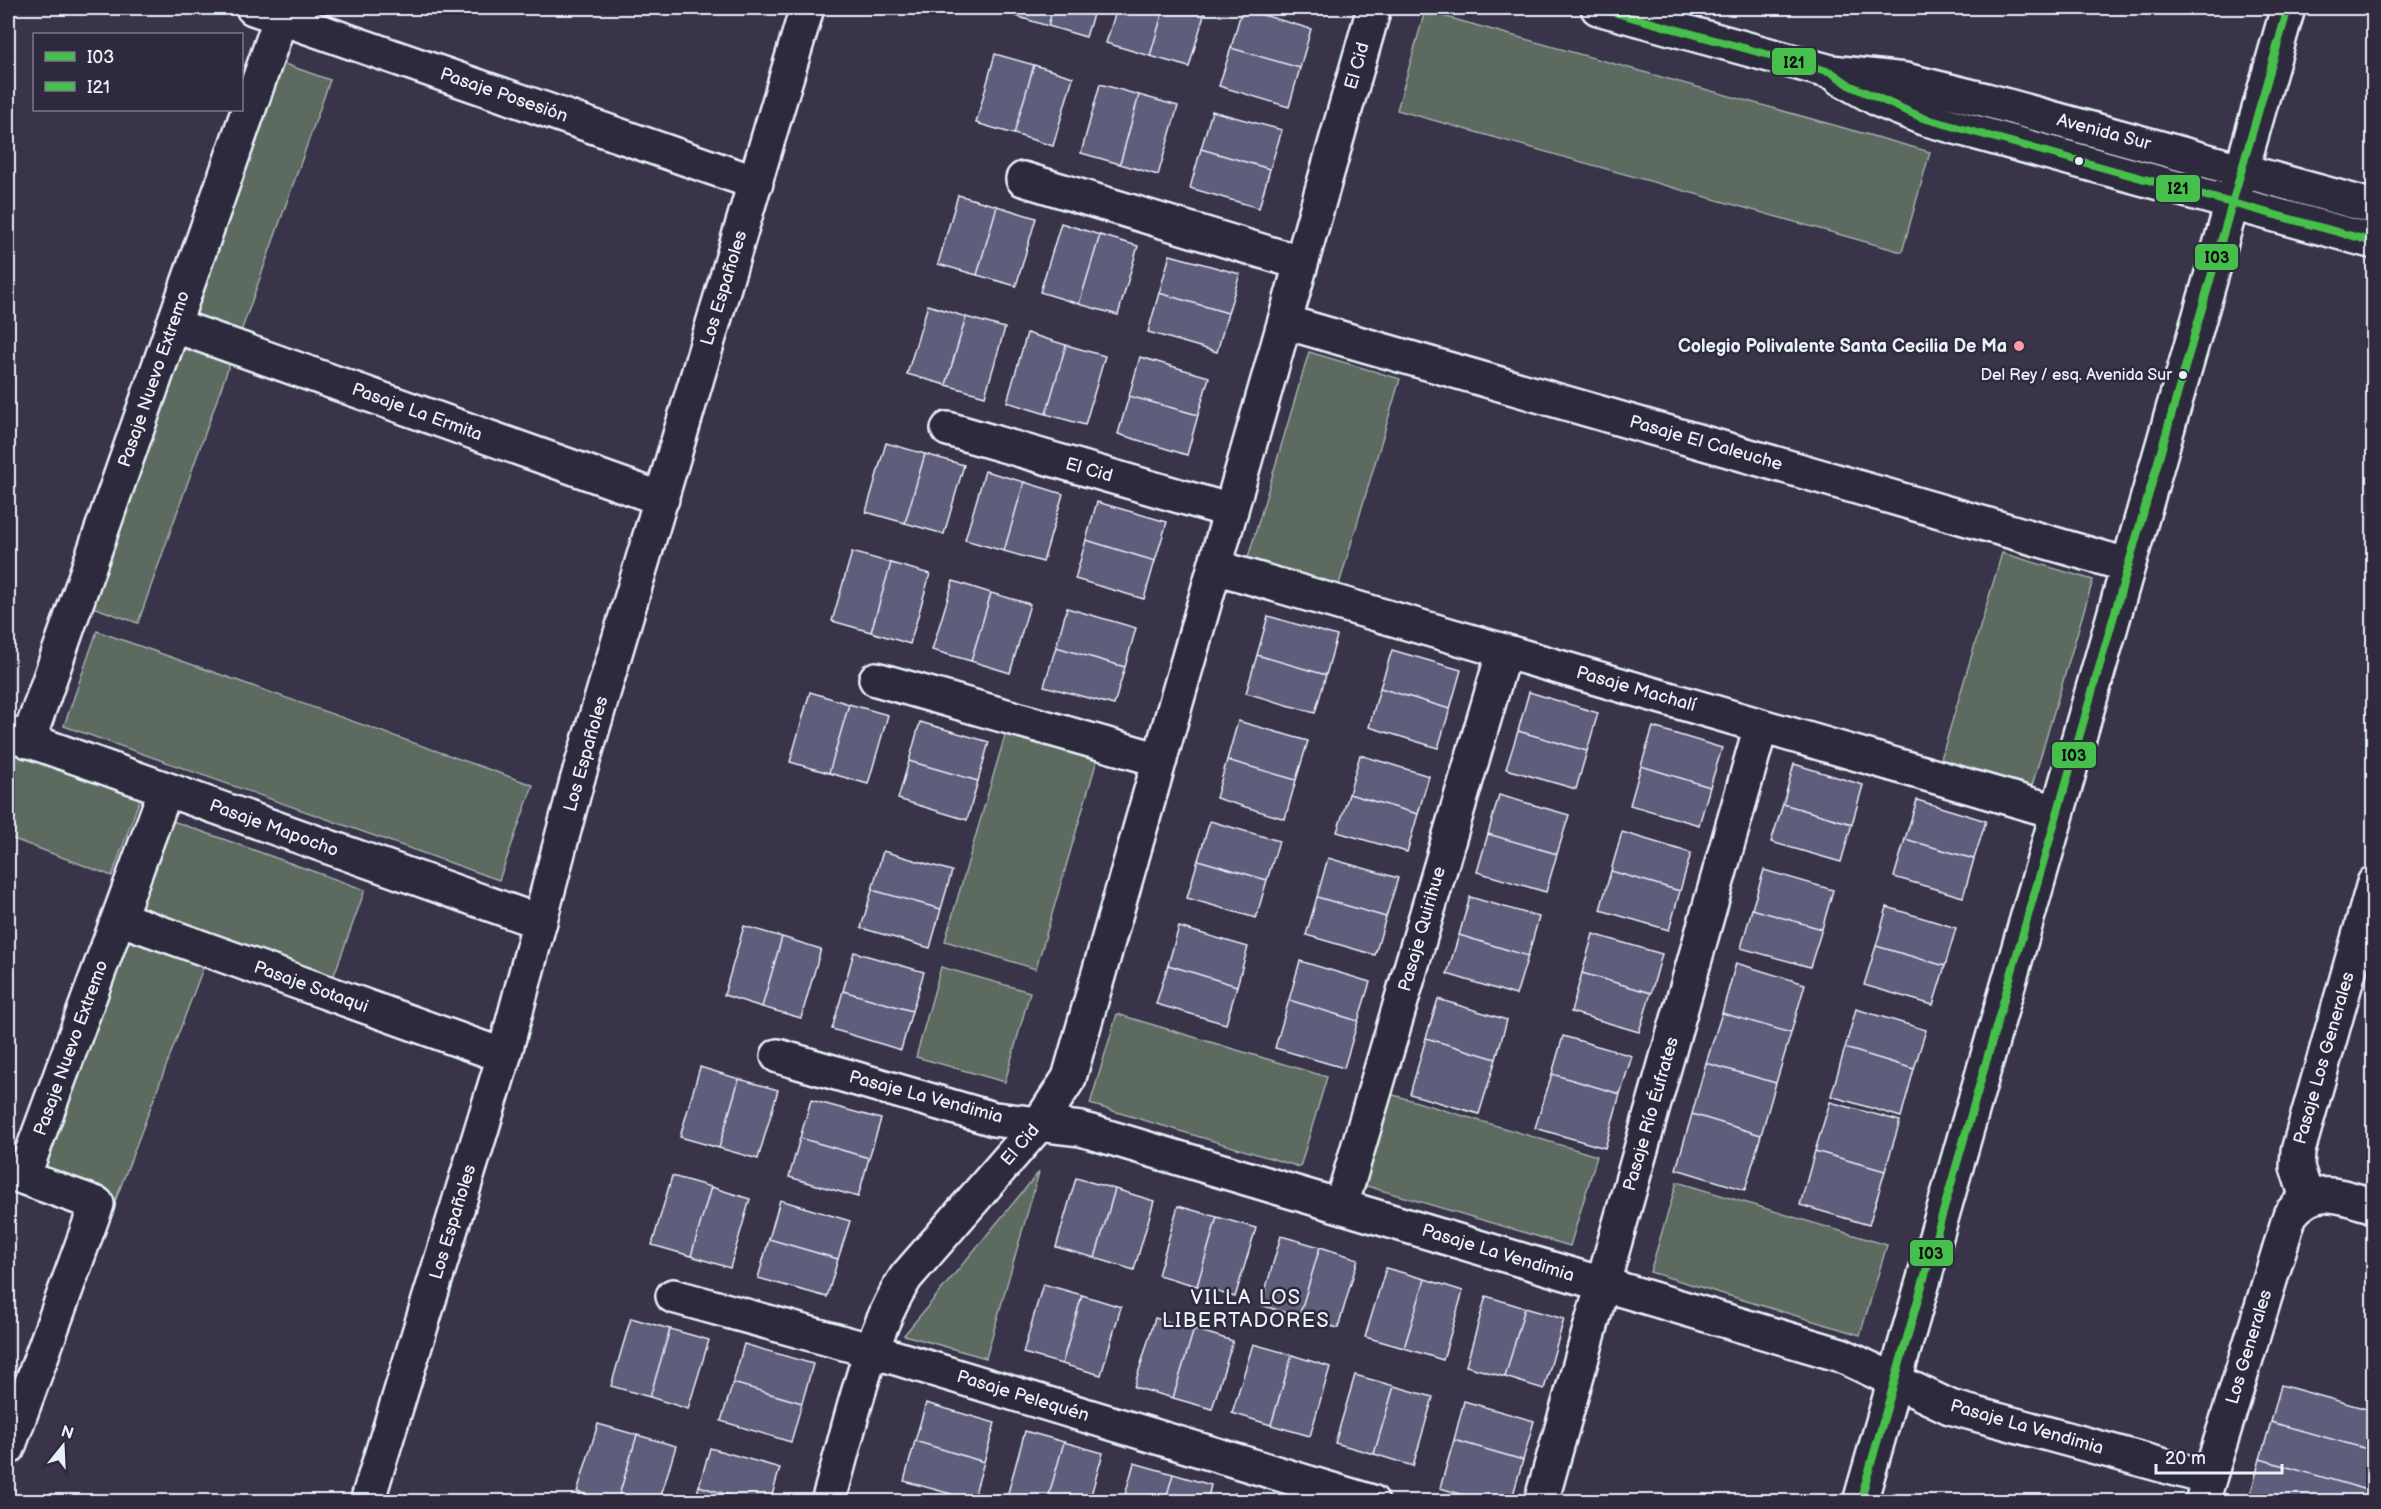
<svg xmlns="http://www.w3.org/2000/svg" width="2381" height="1509" viewBox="0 0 2381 1509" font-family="'Balsamiq Sans',sans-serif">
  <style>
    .green { fill: #5c6a60; stroke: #a2aeac; stroke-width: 1.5 }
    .building { fill: #5f5d7b; stroke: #e8f1f8; stroke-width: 1.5 }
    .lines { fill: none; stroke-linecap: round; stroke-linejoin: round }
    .minor-casing { stroke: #e8f1f8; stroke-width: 38 }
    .minor { stroke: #2f2a3d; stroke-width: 33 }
    .bus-1-casing { stroke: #2f2a3d; stroke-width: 12 }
    .bus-2-casing { stroke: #2f2a3d; stroke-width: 12 }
    .bus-1 { stroke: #46bf4c; stroke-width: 8 }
    .bus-2 { stroke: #46bf4c; stroke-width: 8 }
    .bus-dot { fill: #e8f1f8; stroke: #2f2a3d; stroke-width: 2 }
    .poi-dot { fill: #ff9aa2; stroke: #2f2a3d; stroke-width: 2 }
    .labels { text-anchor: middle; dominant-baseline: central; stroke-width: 5; stroke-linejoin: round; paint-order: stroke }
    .bus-label { font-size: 16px; fill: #e8f1f8; stroke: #2f2a3d; text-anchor: end }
    .street-label { font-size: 18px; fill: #e8f1f8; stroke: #2f2a3d }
    .poi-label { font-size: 18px; font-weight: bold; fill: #e8f1f8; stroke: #2f2a3d; text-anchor: end }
    .neighbourhood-label { font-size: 20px; letter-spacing: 1.5px; fill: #e8f1f8; stroke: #2f2a3d }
    .line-badge { stroke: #2f2a3d; stroke-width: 2 }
    .pale-badge-label { font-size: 16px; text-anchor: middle; font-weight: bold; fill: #111 }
  </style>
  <rect width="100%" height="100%" fill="#393449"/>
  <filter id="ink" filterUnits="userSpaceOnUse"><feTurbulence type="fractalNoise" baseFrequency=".0167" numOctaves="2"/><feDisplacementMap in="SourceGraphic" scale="12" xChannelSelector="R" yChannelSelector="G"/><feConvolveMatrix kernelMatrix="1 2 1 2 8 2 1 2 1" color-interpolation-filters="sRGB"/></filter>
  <g filter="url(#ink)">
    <path class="green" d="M1425 11 1930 152 1902 252 1397 110Z
      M279 62 330 80 138 623 87 605Z
      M1309 352 1400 379 1338 588 1247 561Z
      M2002 553 2093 580 2031 789 1940 762Z
      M97 631 533 785 499 880 64 726Z
      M1006 732 1097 760 1036 969 945 941Z
      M8 749 141 796 112 876 8 837Z
      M170 820 365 890 333 978 139 907Z
      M134 935 205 963 116 1199 53 1172 45 1167 43 1160 126 938Z
      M941 967 1030 992 1005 1082 916 1057Z
      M1117 1014 1327 1077 1300 1167 1090 1104Z
      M1387 1093 1597 1156 1570 1246 1360 1184Z
      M1039 1172 986 1358 904 1335Z
      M1677 1182 1887 1245 1860 1335 1650 1272Z"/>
    <path class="building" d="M1000 8H1053L1048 26 999 11Z
      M1053 8H1095L1086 37 1048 26Z
      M1117 8H1164L1150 56 1106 43Z
      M1164 8H1206L1189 67 1150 56Z
      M1242 9 1311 29 1300 68 1231 48Z
      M1231 48 1300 68 1289 107 1219 86Z
      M995 54 1034 65 1014 134 976 123Z
      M1034 65 1073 77 1053 146 1014 134Z
      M1100 84 1139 95 1120 164 1081 153Z
      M1139 95 1178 106 1158 175 1120 164Z
      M1212 111 1282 130 1270 169 1201 149Z
      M1201 149 1270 169 1259 208 1190 188Z
      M958 195 997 206 977 275 938 264Z
      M997 206 1036 218 1016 286 977 275Z
      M1061 223 1100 235 1079 304 1040 292Z
      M1100 235 1138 246 1118 315 1079 304Z
      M1170 255 1240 274 1228 313 1159 293Z
      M1159 293 1228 313 1217 352 1148 332Z
      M928 305 966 317 946 385 907 374Z
      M966 317 1005 328 985 396 946 385Z
      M1027 333 1066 345 1046 414 1007 402Z
      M1066 345 1105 356 1085 425 1046 414Z
      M1140 357 1209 377 1198 415 1129 396Z
      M1129 396 1198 415 1187 455 1118 434Z
      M886 443 925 454 905 523 866 512Z
      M925 454 964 465 944 534 905 523Z
      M985 471 1024 482 1004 551 965 540Z
      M1024 482 1063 494 1043 562 1004 551Z
      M1097 502 1167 522 1155 561 1086 540Z
      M1086 540 1155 561 1144 599 1075 579Z
      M852 552 891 563 871 632 832 621Z
      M891 563 930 574 910 644 871 632Z
      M953 581 991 593 971 661 932 650Z
      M991 593 1030 604 1010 673 971 661Z
      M1067 608 1136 628 1125 667 1056 647Z
      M1268 616 1337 636 1326 675 1257 655Z
      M1056 647 1125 667 1114 705 1044 686Z
      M1392 650 1461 670 1450 709 1380 688Z
      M1257 655 1326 675 1315 713 1246 693Z
      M1380 688 1450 709 1438 748 1369 727Z
      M810 692 849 704 829 773 790 762Z
      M1529 692 1598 713 1587 751 1518 731Z
      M849 704 888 715 868 784 829 773Z
      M1238 721 1308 741 1296 780 1227 760Z
      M920 722 989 742 978 781 909 761Z
      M1653 727 1722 748 1710 787 1641 766Z
      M1518 731 1587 751 1576 789 1506 769Z
      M1360 755 1429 776 1418 814 1349 794Z
      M1227 760 1296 780 1285 819 1216 798Z
      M909 761 978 781 967 820 898 799Z
      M1794 764 1863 785 1852 824 1783 804Z
      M1641 766 1710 787 1699 825 1630 805Z
      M1349 794 1418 814 1407 852 1337 832Z
      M1499 795 1569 815 1557 854 1488 834Z
      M1917 800 1986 821 1974 859 1905 839Z
      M1783 804 1852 824 1841 862 1771 842Z
      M1210 821 1279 841 1267 880 1198 860Z
      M1622 832 1691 853 1680 891 1611 871Z
      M1488 834 1557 854 1546 892 1477 872Z
      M1905 839 1974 859 1963 897 1894 877Z
      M883 851 952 871 941 909 872 890Z
      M1328 858 1398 878 1386 917 1317 897Z
      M1198 860 1267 880 1256 918 1187 898Z
      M1764 870 1833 890 1822 929 1752 909Z
      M1611 871 1680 891 1669 930 1600 910Z
      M872 890 941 909 930 948 861 928Z
      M1317 897 1386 917 1375 955 1306 935Z
      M1470 897 1539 917 1528 956 1459 935Z
      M1887 907 1956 928 1945 966 1876 946Z
      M1752 909 1822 929 1810 967 1741 948Z
      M744 926 782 937 762 1007 724 995Z
      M1179 927 1248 947 1237 986 1168 965Z
      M1593 934 1662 954 1651 993 1582 973Z
      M1459 935 1528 956 1516 995 1447 974Z
      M782 937 821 949 801 1018 762 1007Z
      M1876 946 1945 966 1933 1005 1864 985Z
      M854 952 924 972 912 1011 843 991Z
      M1300 961 1370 982 1358 1021 1289 1000Z
      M1736 963 1805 984 1791 1033 1722 1013Z
      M1168 965 1237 986 1226 1024 1156 1004Z
      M1582 973 1651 993 1639 1032 1571 1012Z
      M843 991 912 1011 901 1050 832 1029Z
      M1438 999 1507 1020 1496 1059 1426 1038Z
      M1289 1000 1358 1021 1344 1068 1275 1048Z
      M1856 1009 1926 1030 1914 1069 1845 1048Z
      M1722 1013 1791 1033 1776 1083 1706 1063Z
      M1563 1036 1632 1056 1620 1094 1552 1074Z
      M1426 1038 1496 1059 1479 1114 1410 1094Z
      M1845 1048 1914 1069 1901 1117 1831 1096Z
      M1706 1063 1776 1083 1761 1135 1692 1114Z
      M700 1067 739 1079 719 1148 680 1137Z
      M1552 1074 1620 1094 1605 1148 1535 1128Z
      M739 1079 778 1090 758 1159 719 1148Z
      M811 1100 881 1119 869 1158 800 1138Z
      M1830 1102 1900 1121 1885 1171 1815 1151Z
      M1692 1114 1761 1135 1745 1190 1676 1169Z
      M800 1138 869 1158 858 1197 789 1177Z
      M1815 1151 1885 1171 1869 1225 1800 1205Z
      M672 1176 711 1187 691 1256 652 1245Z
      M1076 1178 1115 1189 1095 1258 1056 1247Z
      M711 1187 750 1199 730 1268 691 1256Z
      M1115 1189 1154 1201 1134 1270 1095 1258Z
      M780 1200 850 1221 838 1259 769 1239Z
      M1178 1206 1217 1217 1197 1286 1158 1275Z
      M1217 1217 1256 1228 1235 1297 1197 1286Z
      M1281 1236 1320 1247 1299 1317 1261 1305Z
      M769 1239 838 1259 827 1297 758 1278Z
      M1320 1247 1358 1259 1338 1328 1299 1317Z
      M1386 1268 1425 1279 1404 1348 1365 1337Z
      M1425 1279 1463 1291 1443 1360 1404 1348Z
      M1043 1284 1082 1295 1062 1364 1023 1353Z
      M1082 1295 1121 1307 1101 1375 1062 1364Z
      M1486 1296 1525 1308 1505 1377 1466 1366Z
      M1525 1308 1564 1319 1544 1389 1505 1377Z
      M631 1318 670 1329 650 1397 611 1386Z
      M1155 1318 1194 1329 1173 1398 1134 1387Z
      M670 1329 709 1340 688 1409 650 1397Z
      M1194 1329 1233 1341 1212 1409 1173 1398Z
      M744 1344 813 1364 802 1403 733 1383Z
      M1253 1344 1292 1355 1271 1425 1232 1413Z
      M1292 1355 1330 1367 1310 1436 1271 1425Z
      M1355 1375 1394 1386 1374 1454 1335 1443Z
      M733 1383 802 1403 791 1442 721 1421Z
      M2281 1385 2374 1411V1451L2271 1422Z
      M1394 1386 1433 1397 1413 1466 1374 1454Z
      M1464 1401 1534 1421 1523 1460 1454 1440Z
      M926 1403 995 1423 984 1462 915 1441Z
      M2271 1422 2374 1451V1492L2260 1459Z
      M598 1424 637 1435 617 1502 577 1492Z
      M1025 1431 1064 1442 1047 1502 1006 1500Z
      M637 1435 676 1446 659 1502H617Z
      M1454 1440 1523 1460 1511 1502H1488L1440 1488Z
      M915 1441 984 1462 973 1500 904 1481Z
      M1064 1442 1103 1453 1089 1502H1047Z
      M710 1448 780 1468 770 1502H751L699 1486Z
      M2260 1459 2374 1492 2372 1502H2270L2250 1496Z
      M1134 1463 1173 1474 1165 1502H1123Z
      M1173 1474 1211 1485 1207 1502H1165Z
      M699 1486 751 1502H695Z
      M1235 1493 1262 1502H1232Z
      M2250 1496 2270 1502H2248Z"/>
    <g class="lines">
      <defs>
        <path id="minor" d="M253 8 756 183
          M1598 8 1831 72 1905 80 1986 100 2374 207
          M1840 78 1881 101 1923 118 2374 242
          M1023 179 1301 263
          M1285 322 2127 565
          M173 325 662 499
          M948 429 1231 511
          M1215 567 2057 812
          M876 679 1160 760
          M8 733 540 922
          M28 741 281 17
          M119 918 504 1056
          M778 1056 994 1119 1081 1129 1841 1355 1950 1407 2209 1478
          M8 1172 97 1204 8 1448
          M23 1177 166 789
          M2307 1198 2297 1167 2298 1151 2374 883
          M1341 1206 1504 651
          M673 1296 873 1351 1372 1502
          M367 1502 504 1056 577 781 807 8
          M828 1502C849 1432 867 1337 906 1277L1039 1124 1069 1078 1374 8
          M1541 1502 1761 726
          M1860 1502 2288 8
          M2202 1502 2290 1215C2315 1183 2340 1196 2374 1206"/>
      </defs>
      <use href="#minor" class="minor-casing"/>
      <use href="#minor" class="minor"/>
      <defs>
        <path id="bus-1" d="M1860 1502 2288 8"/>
        <path id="bus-2" d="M1598 8 1831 72 1851 86 1923 118 2374 242"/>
      </defs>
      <use href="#bus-1" class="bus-1-casing"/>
      <use href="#bus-2" class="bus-2-casing"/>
      <use href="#bus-1" class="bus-1"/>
      <use href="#bus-2" class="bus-2"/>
    </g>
  </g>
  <g class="bus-dot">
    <circle cx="2079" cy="161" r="5"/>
    <circle cx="2183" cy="375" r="5"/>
  </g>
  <circle class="poi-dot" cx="2019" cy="346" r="6"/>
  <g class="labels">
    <g class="bus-label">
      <text x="2172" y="375">Del Rey / esq. Avenida Sur</text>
    </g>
    <g class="street-label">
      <text transform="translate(1357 66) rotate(-74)">El Cid</text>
      <text transform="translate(504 95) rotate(19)">Pasaje Posesión</text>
      <text transform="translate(2104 132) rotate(15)">Avenida Sur</text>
      <text transform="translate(724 288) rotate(-73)">Los Españoles</text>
      <text transform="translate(154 379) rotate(-71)">Pasaje Nuevo Extremo</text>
      <text transform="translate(417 412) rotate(20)">Pasaje La Ermita</text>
      <text transform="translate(1706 443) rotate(16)">Pasaje El Caleuche</text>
      <text transform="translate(1089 470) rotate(16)">El Cid</text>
      <text transform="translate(1636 689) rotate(16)">Pasaje Machalí</text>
      <text transform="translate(586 754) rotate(-74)">Los Españoles</text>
      <text transform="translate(274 828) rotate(20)">Pasaje Mapocho</text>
      <text transform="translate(1422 929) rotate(-74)">Pasaje Quirihue</text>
      <text transform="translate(311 987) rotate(20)">Pasaje Sotaqui</text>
      <text transform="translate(71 1048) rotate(-70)">Pasaje Nuevo Extremo</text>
      <text transform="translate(2324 1058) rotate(-74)">Pasaje Los Generales</text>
      <text transform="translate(926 1097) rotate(15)">Pasaje La Vendimia</text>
      <text transform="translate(1651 1114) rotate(-74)">Pasaje Río Éufrates</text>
      <text transform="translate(1020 1145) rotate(-49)">El Cid</text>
      <text transform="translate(453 1222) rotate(-73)">Los Españoles</text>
      <text transform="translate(1498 1253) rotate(17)">Pasaje La Vendimia</text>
      <text transform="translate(2249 1347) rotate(-73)">Los Generales</text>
      <text transform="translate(1023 1396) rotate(17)">Pasaje Pelequén</text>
      <text transform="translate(2027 1427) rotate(16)">Pasaje La Vendimia</text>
    </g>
    <g class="poi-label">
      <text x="2007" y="346">Colegio Polivalente Santa Cecilia De Ma</text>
    </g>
    <g class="neighbourhood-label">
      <text x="1246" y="1298">VILLA LOS<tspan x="1246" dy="23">LIBERTADORES</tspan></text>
    </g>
  </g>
  <g class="line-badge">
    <rect x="1771" y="47" width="46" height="29" rx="6" fill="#46bf4c"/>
    <rect x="2155" y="174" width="46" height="29" rx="6" fill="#46bf4c"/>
    <rect x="2194" y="243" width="45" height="28" rx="6" fill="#46bf4c"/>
    <rect x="2051" y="741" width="46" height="28" rx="6" fill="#46bf4c"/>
    <rect x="1909" y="1239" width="45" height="28" rx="6" fill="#46bf4c"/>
  </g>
  <g class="pale-badge-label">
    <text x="1794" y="68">I21</text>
    <text x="2178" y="194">I21</text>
    <text x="2217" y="263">I03</text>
    <text x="2074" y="761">I03</text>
    <text x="1931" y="1259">I03</text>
  </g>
  <rect width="2381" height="1509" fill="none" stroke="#2f2a3d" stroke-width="30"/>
  <rect x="15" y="15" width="2351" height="1479" fill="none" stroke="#e8f1f8" stroke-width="2" filter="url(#ink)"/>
  <rect x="33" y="33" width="210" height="78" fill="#2f2a3d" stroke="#797a88" stroke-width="1.5"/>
  <rect x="45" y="52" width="30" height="9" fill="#46bf4c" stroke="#797a88" stroke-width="1.5"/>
  <text x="87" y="63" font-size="18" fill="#e8f1f8">I03</text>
  <rect x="45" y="82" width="30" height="9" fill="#46bf4c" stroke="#797a88" stroke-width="1.5"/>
  <text x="87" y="93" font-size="18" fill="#e8f1f8">I21</text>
  <g transform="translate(63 1446) rotate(18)" stroke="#2f2a3d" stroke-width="4.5" paint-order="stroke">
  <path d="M0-4.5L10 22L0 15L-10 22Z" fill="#e8f1f8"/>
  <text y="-9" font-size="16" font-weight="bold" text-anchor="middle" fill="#e8f1f8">N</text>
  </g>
  <path d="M2156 1464v9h126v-9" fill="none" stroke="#e8f1f8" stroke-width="3"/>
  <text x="2165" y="1464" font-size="18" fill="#e8f1f8" stroke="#2f2a3d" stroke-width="4.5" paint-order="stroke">20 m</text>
</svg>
